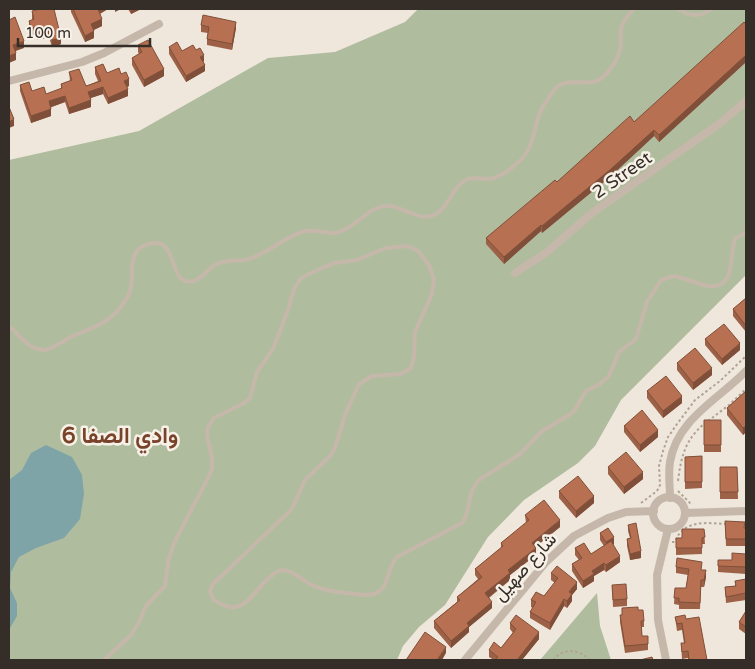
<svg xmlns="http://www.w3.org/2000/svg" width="755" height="669" viewBox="0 0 755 669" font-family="'Varela Round',Vazirmatn,sans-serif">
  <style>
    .green { fill: #b0bc9e }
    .water { fill: #7fa4a8 }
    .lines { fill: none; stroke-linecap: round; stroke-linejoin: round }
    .path { stroke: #b1a394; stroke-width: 2; stroke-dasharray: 2.5 2.5; stroke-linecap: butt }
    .lane { stroke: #c5b8aa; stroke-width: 4 }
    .street { stroke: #c5b8aa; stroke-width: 8 }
    .wall { fill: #9d6147 }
    .shaded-wall { fill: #804f39 }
    .building { fill: #b77152; stroke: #804f39 }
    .labels { text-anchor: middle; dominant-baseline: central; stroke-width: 5; stroke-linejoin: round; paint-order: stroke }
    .street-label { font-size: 18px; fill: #342d28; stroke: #f7f1e8 }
    .district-label { font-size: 22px; font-weight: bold; fill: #79432b; stroke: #f7f1e8 }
  </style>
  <rect width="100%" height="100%" fill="#efe7dc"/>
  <path class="green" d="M418 9H746V275L621 400 595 446 578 463 524 500 488 537 445 605 419 627 403 646 397 660H9V160L139 131 268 58 335 52 405 22Z
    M597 593 600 626 611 660H540Z"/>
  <path class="water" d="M46 445 72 457 82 475 84 494 80 519 64 538 36 548 19 557 11 572 10 588 17 603V616L9 630V480L22 470 31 453Z"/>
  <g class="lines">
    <path class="path" d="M708 421 729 405 746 389
      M678 481C681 457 685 440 704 424
      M678 491 690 503 693 504
      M641 503 657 491 660 485 659 466 663 451 668 437 677 424 695 400 720 381 746 356
      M672 542H675C683 519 707 523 726 524
      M553 660C564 647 578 649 590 660"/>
    <path class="lane" d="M679 9C689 17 701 17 711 9
      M9 326C22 337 27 350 46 350 56 346 65 340 75 335 93 328 111 322 122 305 125 301 129 296 130 291 135 275 126 252 146 245 181 232 166 288 194 281 203 278 208 268 217 264 228 258 240 263 252 258 270 251 284 238 302 232 316 227 329 237 342 231 358 224 370 206 388 206 403 206 416 220 431 216 449 211 451 186 468 179 474 177 481 179 488 179 498 178 509 171 516 164 532 152 533 135 538 118 540 110 545 103 550 96 552 93 554 89 557 87 570 76 590 89 603 77 613 68 621 54 621 41 621 37 620 33 621 29 622 21 629 14 634 9
      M104 660 131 635 139 622 146 606 165 586 168 562 174 543 207 480 212 469V457L207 436 208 427 214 418 244 403 250 398 257 372 273 349 288 310 294 289 301 278 324 267 335 263 357 260 386 248 407 246 418 251 429 265 434 280 432 294 415 332 414 357 411 368 401 374 372 376 359 384 345 415 335 448 331 455 305 480 292 509 213 584 210 591 213 599C248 625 254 582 279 571 290 567 301 580 310 584 325 592 346 593 363 595 393 596 383 572 397 557L462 523 466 516 472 490 479 480 520 454 542 431 569 415 574 411 586 391 600 384 609 376 619 352 636 339 647 302 661 280 675 276 707 286C736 290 729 258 735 239L746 232"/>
    <path class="street" d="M9 81 82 62 104 53 159 24
      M515 273 546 253 592 213 719 124 746 101
      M653 513a16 16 0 1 1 32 0a16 16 0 1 1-32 0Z
      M670 498C670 486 668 474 670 462 677 419 719 399 746 371
      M685 513 746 511
      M465 660 546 562 574 536 608 518 626 512 654 511
      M666 660 658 620 657 575 668 529"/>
  </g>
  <path class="wall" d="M71 9H108L100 14 102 26 94 30V38L85 42 71 12Z
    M128 9H139V10L131 14Z
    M32 11 61 44 52 47 49 37 37 40 36 34 31 35 29 27V21L32 20Z
    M746 24V62L659 142 654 136 611 176 542 233 541 231 504 264 486 244V238L557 182 634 122Z
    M201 25 236 28 232 50 207 45V39L208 33 201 32Z
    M138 45 164 76 144 87 132 65V58L139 54 138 52Z
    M169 47 182 51 196 50 204 61 203 62 205 71 186 82 169 54Z
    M95 67 107 73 121 74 129 86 127 87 128 96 108 104 103 94 90 98 91 107 69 114 65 102 51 107V116L31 123 20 91V85L32 91 46 94 61 89V84L70 81 69 72 86 86 98 81 95 74Z
    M746 298V332L733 316V309Z
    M705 339 740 350 722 365 705 345Z
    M677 363 712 375 693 390 677 370Z
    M647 391 682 403 663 418 647 398Z
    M746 391V432L743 435 727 415V408Z
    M704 420H721V452H704Z
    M624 426 658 437 640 452 624 432Z
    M702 456V488L685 489V457Z
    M608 467 643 479 624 494 608 474Z
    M720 467H737L738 499H720Z
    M559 491 594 503 576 518 559 498Z
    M525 515 560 527 535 547 536 555 510 575V580L489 598 492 608 469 627V632L451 648 434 628V621L457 602V597L478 579 475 575V569L501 548V543L526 523Z
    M725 521 746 528V546H726Z
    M628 525 641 558 630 560 627 546V539L630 538 628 531Z
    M704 529 705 544H702V554L676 555V538H682Z
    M600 533 614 544 613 545 620 562 606 572 604 570 594 576V581L583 588 572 571V564L579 560 575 555V548L591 554 604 546 600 540Z
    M746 554V574L718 572V560H732Z
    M676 567 702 570 706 577 704 587H701L700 609H679V605L674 604 675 588H686L688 575 676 573Z
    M551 573 577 589 572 595V601L567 608 564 606 550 630 530 618V612L533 608 531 607V600L544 596 555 583 551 580Z
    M746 579V600L726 603 725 587 735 586V581Z
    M612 585 627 599V606L613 607Z
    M622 608 638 610 644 621V627H641L642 636 648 644V650L625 653 620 622V615H622Z
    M746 611V634L739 629V622Z
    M675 617 686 619 707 660H688V658L682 659 681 643H684L682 630 677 631Z
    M510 623 539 639 522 660H494L489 657V650L501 648 513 633 510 629Z"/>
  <path class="shaded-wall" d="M97 9H108L97 15Z
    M115 9H121L115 12Z
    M131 9H139V10L131 14Z
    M102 19V26L91 31V24Z
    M236 22V28L232 50V44Z
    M36 27V34L31 35V28Z
    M49 30V37L37 40V33Z
    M94 31V38L85 42V36Z
    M61 38V44L52 47V40Z
    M24 41V48L13 52V45Z
    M16 53V60L9 63V56Z
    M204 55V61L200 64V57Z
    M746 55V62L659 142V135Z
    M205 65V71L186 82V76Z
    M164 69V76L144 87V80Z
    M129 79V86L124 88V81Z
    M103 87V94L88 99V92Z
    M128 89V96L108 104V98Z
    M65 96V102L49 108V101Z
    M91 100V107L69 114V108Z
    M51 109V116L31 123V116Z
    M14 119V126L9 128V122Z
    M654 130V136L611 176 542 233V226Z
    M541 225V231L504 264V257Z
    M740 343V350L722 365V359Z
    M712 368V375L693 390V383Z
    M682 396V403L663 418V411Z
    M746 426V432L743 435V428Z
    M658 430V437L640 452V445Z
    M643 472V479L624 494V487Z
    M594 496V503L576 518V511Z
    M560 520V527L532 550V543Z
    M614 537V544L606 549V542Z
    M536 548V555L510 575V580L485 600V593L508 570Z
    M641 551V558L630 560V554Z
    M620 556V562L606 572V565Z
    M604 563V570L594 576V581L583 588V581L592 571Z
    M706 570V577L704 587V580Z
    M577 582V589L572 595V601L567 608V601L569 592Z
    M564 599V606L550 630V623Z
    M492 602V608L469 627V632L451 648V641L467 623Z
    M539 632V639L522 660H517Z
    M446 647V653L442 660H437Z"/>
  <path class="building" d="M40 9H54L61 38 52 40 49 30 37 33 36 27 31 28 29 21 34 19 32 11Z
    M73 9H98L102 19 91 24 94 31 85 36Z
    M203 15 236 22 232 44 207 39 209 27 201 25Z
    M15 17 24 41 13 45 16 53 9 56V20Z
    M744 22 746 24V55L659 135 654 130 611 169 542 226 541 225 504 257 486 238 555 180 557 182 630 116 634 122Z
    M148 40 164 69 144 80 132 58 142 52 138 45Z
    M177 42 182 51 193 45 196 50 200 48 204 55 200 57 205 65 186 76 169 47Z
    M103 64 107 73 119 68 121 74 126 72 129 79 124 81 128 89 108 98 103 87 88 92 91 100 69 108 65 96 49 101 51 109 31 116 20 85 29 82 32 91 44 87 46 94 62 88 61 84 72 80 69 72 79 69 86 86 101 81 95 67Z
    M9 107 14 119 9 122Z
    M746 298V326L733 309Z
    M724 324 740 343 722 359 705 339Z
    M695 348 712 368 693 383 677 363Z
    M666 376 682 396 663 411 647 391Z
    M746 391V426L743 428 727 408Z
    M642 410 658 430 640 445 624 426Z
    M704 420H721V445H704Z
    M626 452 643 472 624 487 608 467Z
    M702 456V482H685V457Z
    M720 467H737L738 492H720Z
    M578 476 594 496 576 511 559 491Z
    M544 500 560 520 532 543 536 548 508 570 510 573 485 593 492 602 467 623 469 626 451 641 434 621 460 600 457 597 482 577 475 569 503 546 501 543 529 520 525 515Z
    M725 521 745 522 744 528H746V539H726Z
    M636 523 641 551 630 554 627 539 631 538 628 525Z
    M608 528 614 537 606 542 600 533Z
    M682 529H704L705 537 702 538V548H676V538H682Z
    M611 541 620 556 606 565 604 563 592 571 594 574 583 581 572 564 582 558 575 548 584 543 591 554Z
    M732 553 746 554V567L718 566V560H732Z
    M677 558 702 562 701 570H706L704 580H701L700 603 679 602V598H674L675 588H686L689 569 676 567Z
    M557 566 577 582 569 592 572 594 567 601 564 599 550 623 530 612 536 602 531 600 536 592 544 596 558 578 551 573Z
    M746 579V593L726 597 725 587 736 586 735 581Z
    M626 584 627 599 613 600 612 585Z
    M638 607V610H643L644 621H641L642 636H648V644L625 646 620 615H622V608Z
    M746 611V627L739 622Z
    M516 615 539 632 517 660H495L498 657 489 650 494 642 501 648 516 629 510 623Z
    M685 615 686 619 699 617 707 660H689L688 651 682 652 681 643H685L682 623 677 624 675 617Z
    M425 632 446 647 437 660H406Z
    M652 657 653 660H640Z"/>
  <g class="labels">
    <g class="street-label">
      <text transform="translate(622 175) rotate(-35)">2 Street</text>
      <text transform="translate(525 567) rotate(-48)">شارع صهيل</text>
    </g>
    <g class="district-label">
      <text x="120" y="436">وادي الصفا 6</text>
    </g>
  </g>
  <rect width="755" height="669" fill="none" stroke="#342d28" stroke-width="20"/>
  <path d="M18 38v8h132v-8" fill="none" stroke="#342d28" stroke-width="2.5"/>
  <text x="25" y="38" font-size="15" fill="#342d28" stroke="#f7f1e8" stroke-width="4" paint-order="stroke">100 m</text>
</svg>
